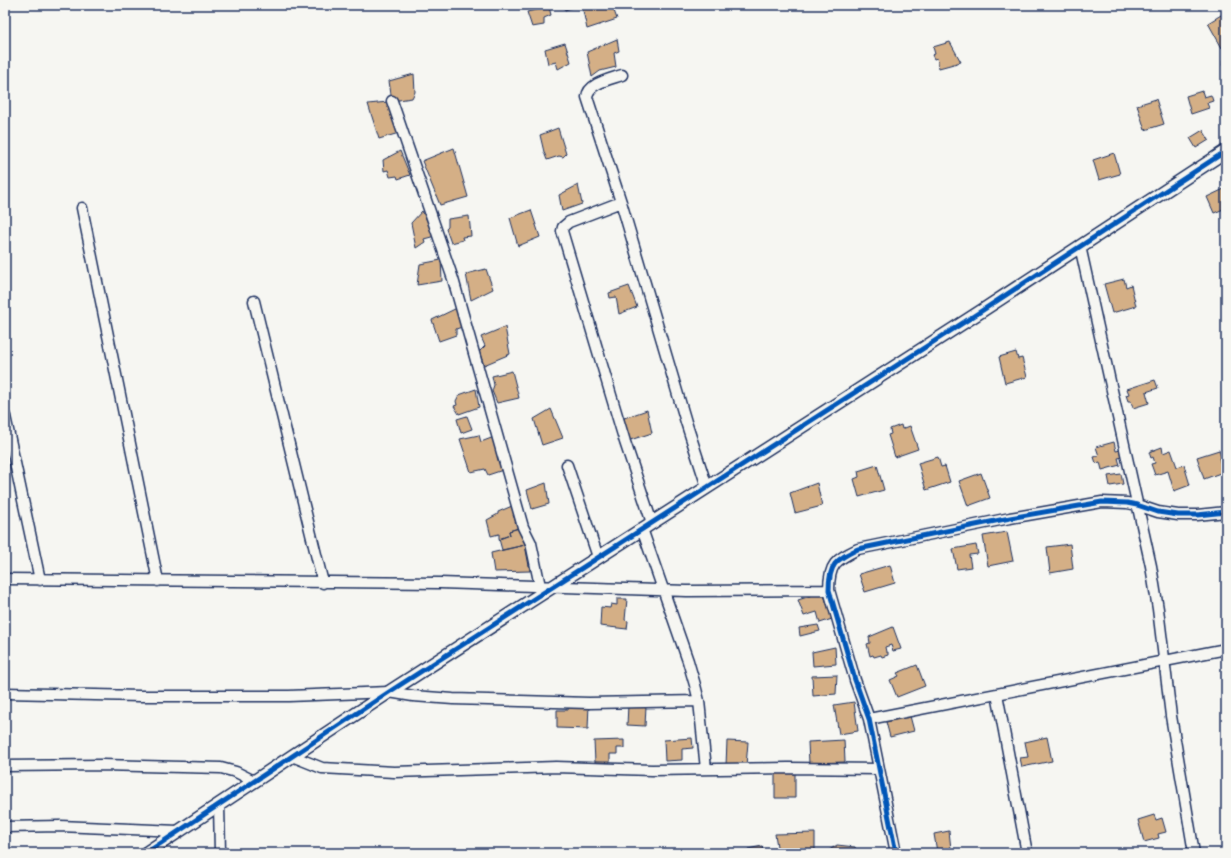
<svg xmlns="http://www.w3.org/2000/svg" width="1231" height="858" viewBox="0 0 1231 858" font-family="'Shantell Sans',sans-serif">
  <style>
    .building { fill: #d4af86; stroke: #1b2f5e }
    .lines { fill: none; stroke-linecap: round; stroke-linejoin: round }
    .minor-casing { stroke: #1b2f5e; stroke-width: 13 }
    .tertiary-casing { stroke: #1b2f5e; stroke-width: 15 }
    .minor { stroke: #f6f6f2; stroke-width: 10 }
    .tertiary { stroke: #f6f6f2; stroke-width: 12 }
    .cycleway-casing { stroke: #f6f6f2; stroke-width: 8 }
    .cycleway { stroke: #0057b8; stroke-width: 5 }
  </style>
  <rect width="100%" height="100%" fill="#f6f6f2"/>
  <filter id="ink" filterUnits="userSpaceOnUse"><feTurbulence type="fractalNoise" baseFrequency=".025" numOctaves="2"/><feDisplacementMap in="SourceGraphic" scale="8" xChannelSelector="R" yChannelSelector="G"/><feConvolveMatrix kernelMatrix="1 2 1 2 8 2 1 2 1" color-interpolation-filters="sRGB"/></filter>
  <g filter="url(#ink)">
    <path class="building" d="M564 5H573L574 7 565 10Z
      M586 5H612L617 19 587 29 582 6Z
      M549 7 551 15 544 18V25L532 27 527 12Z
      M1226 12V46L1222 48 1208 23Z
      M617 39 619 51 614 53 616 67 600 71 592 77 587 52Z
      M950 42 961 62 939 68 937 58 934 59 932 55 935 54 933 47Z
      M565 43 571 62 558 69 556 62 548 64 545 49Z
      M1226 60V68L1222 61Z
      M414 74 415 92 412 98 392 101 389 81Z
      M1202 91 1204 97 1211 95 1213 101 1207 103 1209 108 1191 114 1186 96Z
      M1156 99 1164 124 1145 130 1137 105Z
      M388 102 399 133 379 139 368 104Z
      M558 128 566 154 563 157 559 156 547 160 544 152 540 135Z
      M1203 130 1209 140 1196 148 1190 138Z
      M454 148 468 197 440 205 422 161Z
      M400 151 410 175 398 179 397 176 390 177 388 170 384 171 383 160Z
      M1114 153 1120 174 1099 180 1093 160Z
      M578 185 582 204 562 211 559 195Z
      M1226 188V208L1214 213 1207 197Z
      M531 210 540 237 518 246 510 218Z
      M422 211 435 236 424 239 425 242 416 248 411 223Z
      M469 216 471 236 462 237 463 240 451 243 446 229 448 227V219Z
      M441 260 442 281 417 285 420 264Z
      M486 269 493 289 471 300 466 274Z
      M1124 279 1126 287 1131 285 1136 306 1112 313 1104 284Z
      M629 286 637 307 619 314 616 297 610 298 609 293Z
      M457 308 462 327 456 329V335L439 341 432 320Z
      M505 327 510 354 484 365 479 352 485 346 481 337Z
      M1016 352 1018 359 1022 358 1027 377 1005 383 999 357Z
      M512 371 519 398 497 403 492 391 494 385 492 376Z
      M1155 380 1158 388 1146 392 1149 403 1133 408 1131 401H1128L1126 395 1129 394 1127 389Z
      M476 389 479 407 459 414 454 406 457 405 456 401 459 395Z
      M551 409 563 438 542 445 534 419Z
      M647 410 652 433 627 441 624 418Z
      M467 416 472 429 461 433 457 419Z
      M901 425 902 429 910 426 918 449 895 457 888 435 891 434 890 429Z
      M479 435 481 442 494 437 503 470 488 475 485 469 471 472 460 439Z
      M1114 442 1116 451 1121 450 1123 457 1118 458 1120 465 1102 470 1100 462 1096 463 1094 457 1099 456 1096 447Z
      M1162 447 1163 453 1171 450 1177 467 1184 465 1190 485 1174 491 1168 471 1155 475 1151 464 1155 463 1153 457 1151 458 1149 452Z
      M1219 450 1221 458H1219L1223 472 1204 479 1197 457Z
      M938 457 941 467 945 466 950 482 926 490 918 463Z
      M877 465 884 490 859 497 854 479 859 477 858 471Z
      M981 473 990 498 968 506 959 481Z
      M1121 474 1123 484 1110 486 1108 476Z
      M546 483 549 504 532 509 527 490Z
      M817 483 822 506 795 513 790 493Z
      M512 506V509L515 508 516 513 513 515 516 522 520 521 522 527 509 531 510 535 499 539V534L491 536 487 520 498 514V512Z
      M522 527 525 545 502 550 499 539 510 535 509 531Z
      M1007 532 1013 561 988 566 983 536Z
      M1070 544 1073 569 1050 573 1047 547Z
      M525 545 530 571 494 572 491 553Z
      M976 545 978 554 969 555 971 567 957 569 953 549Z
      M890 565 895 583 865 592 859 574Z
      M823 592 832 619 820 623 817 612 804 616 798 600Z
      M617 599H627L625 620 628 621 627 629 600 626 601 607 610 608 611 604 617 605Z
      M818 625 820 631 800 636 799 628Z
      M893 627 901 649 893 651 891 645 885 647 886 652H888V655L882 657 881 655 874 657 873 655 870 656 867 644 870 643 869 637Z
      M835 647 836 664 813 666 812 652Z
      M917 665 925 686 897 697 890 680 899 676 897 673Z
      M837 675 836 694 813 696 812 676Z
      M854 702 858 731 839 734 834 705Z
      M569 703 589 704 588 729 557 728V710H568Z
      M628 705 646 706 645 726 627 725Z
      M910 716 914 731 890 737 886 722Z
      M1047 737 1052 761 1022 767 1020 758 1028 757 1025 742Z
      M692 738 693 748 682 749V760L665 761 664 740Z
      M624 740V748H617V754H610V762H595L594 741Z
      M844 740 845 762 809 763 808 742Z
      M727 741 748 742 746 766 726 765Z
      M775 773H795V798H775Z
      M1154 815 1156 820 1162 818 1166 832 1158 834 1159 838 1144 842 1138 820Z
      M949 831 951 849 937 852 934 834Z
      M815 833V853H778L775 834Z
      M837 845 855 847 857 853H825Z
      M762 846 763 853H748V849Z"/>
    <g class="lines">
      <defs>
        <path id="minor" d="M622 75C611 79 588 83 587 97L621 202 686 422 707 487
          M392 101 453 279 523 527 531 543 540 586
          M621 202 569 222 563 227 562 231 625 442 652 523
          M82 208 158 581
          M1080 246 1151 566 1158 609 1171 716 1194 853
          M254 301 323 583
          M5 416 40 580
          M567 465 598 557
          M642 529 688 661 695 685 699 701 706 769
          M5 579 440 583 687 591 829 590
          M5 693 140 696H289L389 692 413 696 453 699 589 703 699 701
          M997 694 1027 853
          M869 719 1226 649
          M292 756 322 768 394 772 556 767 652 770 788 768 879 769
          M5 766 102 765 221 768 236 772 254 781
          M219 804 220 853
          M5 827 60 826 178 831
          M896 853 869 719 855 680 829 590C829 563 836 560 858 549L1010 518 1102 502 1127 503 1137 505 1158 512 1178 515H1197L1226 512"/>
        <path id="tertiary" d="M146 853 389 692 983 310 1226 151"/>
      </defs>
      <use href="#minor" class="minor-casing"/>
      <use href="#tertiary" class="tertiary-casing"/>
      <use href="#minor" class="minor"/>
      <use href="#tertiary" class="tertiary"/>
      <defs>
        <path id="cycleway" d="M146 853 389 692 983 310 1226 151
          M896 853 869 719 855 680 829 590C829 563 836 560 858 549L1010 518 1102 502 1127 503 1137 505 1158 512 1178 515H1197L1226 512"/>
      </defs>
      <use href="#cycleway" class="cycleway-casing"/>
      <use href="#cycleway" class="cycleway"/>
    </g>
  </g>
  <rect width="1231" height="858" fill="none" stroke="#f6f6f2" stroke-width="20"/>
  <rect x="10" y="10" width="1211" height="838" fill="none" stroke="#1b2f5e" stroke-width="1.5" filter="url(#ink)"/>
</svg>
